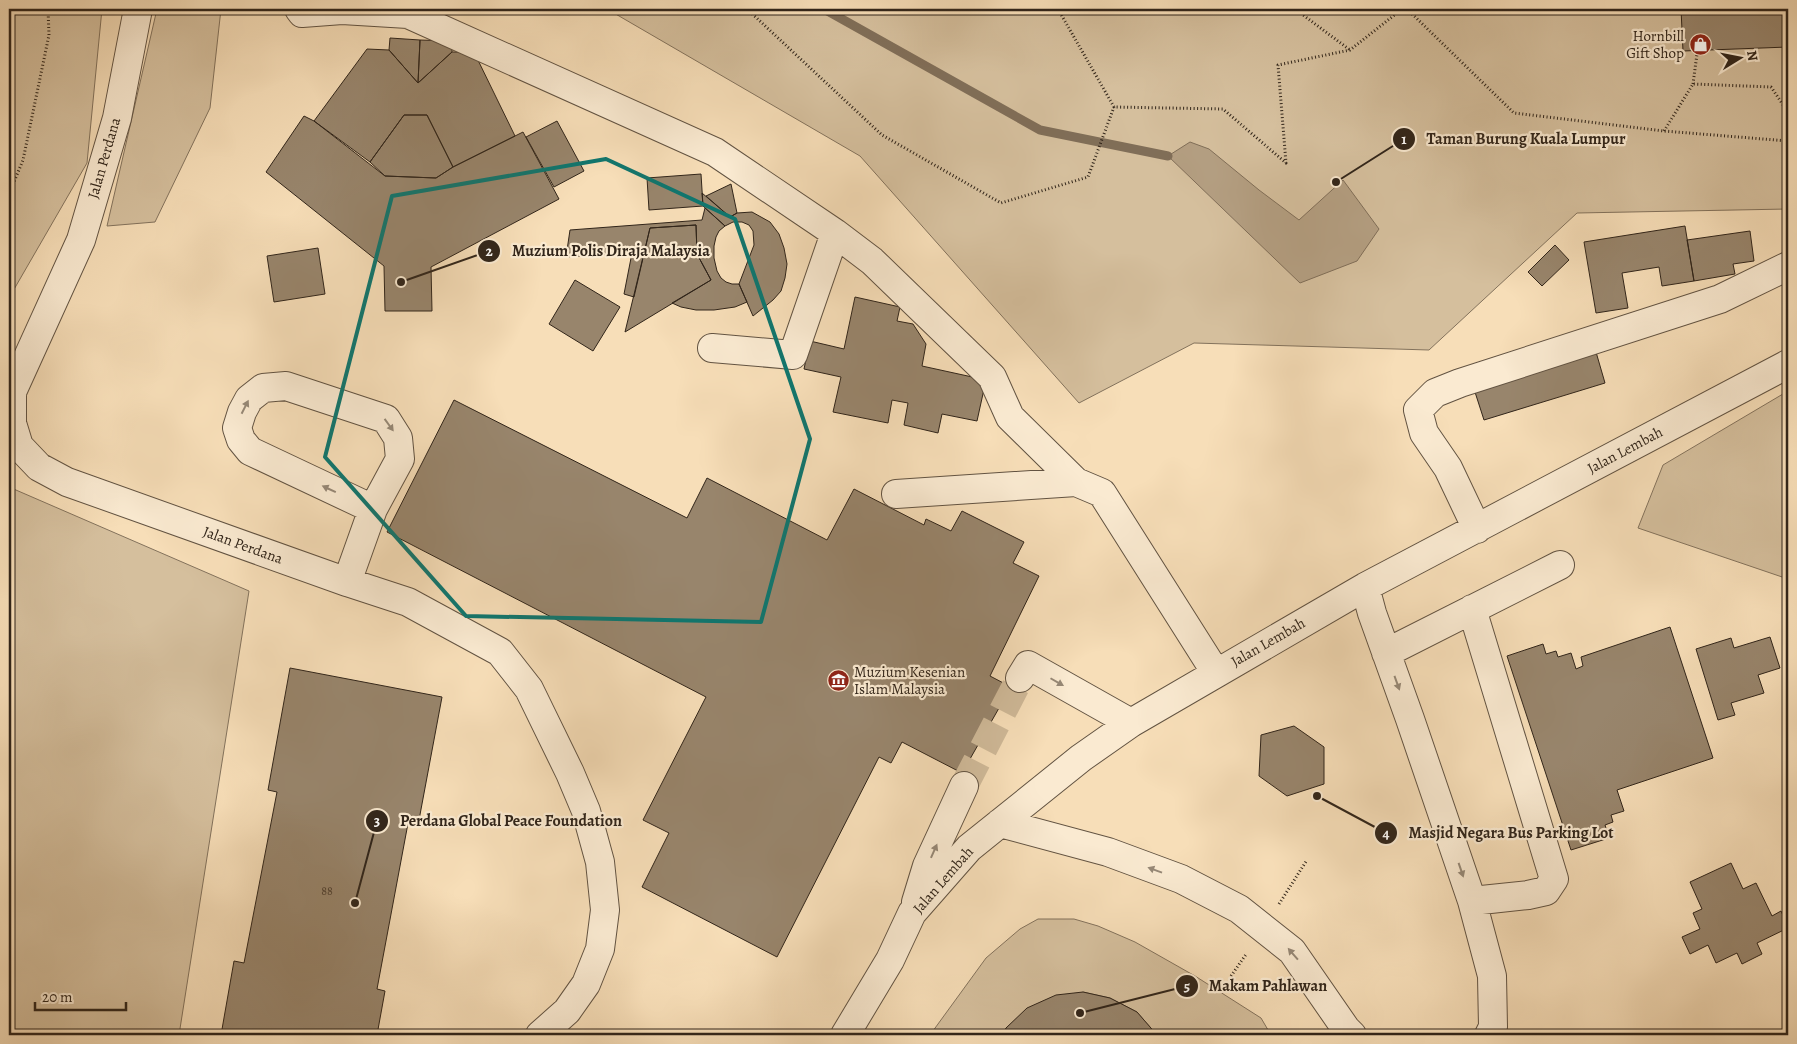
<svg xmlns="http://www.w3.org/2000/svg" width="1797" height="1044" viewBox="0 0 1797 1044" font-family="Alegreya,serif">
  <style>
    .green { fill: #d5bf9d; stroke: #83725c }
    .water { fill: #b49f82; stroke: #806e58 }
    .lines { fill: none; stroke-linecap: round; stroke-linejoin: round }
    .stream { stroke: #806e58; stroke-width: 9 }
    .building { fill: #98856c; stroke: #31251a }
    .minor-tunnel { stroke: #cfb998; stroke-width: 28; stroke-dasharray: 28 14; stroke-linecap: butt }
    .minor-casing { stroke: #625342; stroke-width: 30 }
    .path { stroke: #31251a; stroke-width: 3; stroke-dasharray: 1 2.5; stroke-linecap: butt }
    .minor { stroke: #faead1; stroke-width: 28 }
    .oneway { fill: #968876 }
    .marked { fill: none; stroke: #0f766e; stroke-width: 4; stroke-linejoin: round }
    .labels { text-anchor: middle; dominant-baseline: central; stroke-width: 4.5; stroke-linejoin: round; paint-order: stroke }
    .number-label { font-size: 12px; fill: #4b3d2e }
    .poi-label { font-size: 15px; fill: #31251a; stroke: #faead1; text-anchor: end }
    .street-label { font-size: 15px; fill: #31251a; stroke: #faead1 }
    .leader { fill: none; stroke: #31251a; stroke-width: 2 }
    .callout-dot { fill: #31251a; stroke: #faead1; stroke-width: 2 }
    .mark-label { font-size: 15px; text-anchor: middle; font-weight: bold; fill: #fff }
    .callout-label { font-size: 16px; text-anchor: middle; font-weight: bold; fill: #31251a; stroke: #faead1; stroke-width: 4.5; stroke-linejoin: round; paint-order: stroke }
  </style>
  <rect width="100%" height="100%" fill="#f7deb8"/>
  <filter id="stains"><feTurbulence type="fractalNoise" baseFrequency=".004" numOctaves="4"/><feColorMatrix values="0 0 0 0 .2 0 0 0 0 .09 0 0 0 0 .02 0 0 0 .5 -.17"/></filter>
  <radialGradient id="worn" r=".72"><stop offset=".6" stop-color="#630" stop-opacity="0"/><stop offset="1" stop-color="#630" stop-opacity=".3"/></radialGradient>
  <path class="green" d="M9 9H102L87 163 9 298Z
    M157 9H221L210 108 155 222 107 226Z
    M607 9H1788V209L1577 213 1429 350 1194 343 1079 403 860 156Z
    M1788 391V579L1638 528 1663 465Z
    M9 487 249 591 179 1035H9Z
    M1038 919H1074L1098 926 1135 942 1195 976 1261 1018 1271 1035H1157L1137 1012 1110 998 1083 992 1006 1028 1002 1035H930L986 958 1020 929Z"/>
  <path class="water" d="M1190 142 1209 149 1259 190 1299 220 1343 180 1379 229 1357 261 1300 283 1168 156Z"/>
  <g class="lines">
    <path class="stream" d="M824 9 1040 130 1168 156"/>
  </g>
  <path class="building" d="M1681 9H1788V47L1683 51Z
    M390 38 420 40 418 83 389 50Z
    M420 40 452 41V52L418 83Z
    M367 49 389 50 418 83 452 52H474L515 136 453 167 427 115H404L370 162 314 121Z
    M404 115H427L453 167 436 178 385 176 370 162Z
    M304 116 314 121 385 176 436 178 453 167 523 132 559 199 431 267 432 311H385L384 266 266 172Z
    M557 121 584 171 554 187 526 137Z
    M701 174 703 206 649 210 647 178Z
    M731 184 737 213 730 217 706 196Z
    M702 193 730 217 737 213 752 212 770 222 779 234 784 248 787 264 785 278 781 291 773 300 753 316 739 284 754 245 753 231 749 225 742 222H733L725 226 703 206Z
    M705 208 725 226 719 231 716 237 714 246V258L717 271 721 278 726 282 732 284H739L747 302 735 307 714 310H696L681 307 672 303 711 280 697 254 696 225 650 228 634 297 624 294 632 253 566 257 570 230 702 220Z
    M696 225 697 254 711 280 625 332 650 228Z
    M1685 226 1694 281 1662 286 1659 267 1622 273 1628 308 1596 313 1584 242Z
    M1750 231 1754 261 1733 264 1735 274 1694 281 1687 240Z
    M1555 245 1569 260 1542 286 1528 272Z
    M318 248 325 294 274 302 267 256Z
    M575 280 620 307 593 351 549 324Z
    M855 297 900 307 897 321 913 324 926 344 922 366 986 380 977 421 942 414 938 433 904 425 908 403 892 400 888 423 833 412 841 377 804 369 810 341 844 349Z
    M1596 352 1605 383 1484 420 1474 389Z
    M454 400 687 518 707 478 827 540 854 489 924 525 926 519 951 531 962 511 1024 542 1013 563 1039 576 990 676 1011 687 962 773 902 742 891 763 879 757 777 957 642 887 669 833 643 820 706 697 387 532Z
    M1670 627 1713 758 1617 790 1624 811 1611 815 1613 822 1605 825 1609 838 1571 850 1507 656 1543 644 1546 654 1556 651 1558 657 1571 653 1576 669 1583 666 1581 657Z
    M1770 637 1780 668 1758 675 1764 693 1731 703 1735 715 1718 720 1696 649 1731 638 1734 648Z
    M290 668 442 697 419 820 409 818 377 989 385 991 377 1035H221L234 961 244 963 277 792 268 790Z
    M1294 726 1324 747V784L1287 796 1259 776 1261 735Z
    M1731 863 1743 889 1756 883 1772 916 1781 911 1788 926V928L1757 943 1762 954 1742 964 1737 953 1716 963 1708 945 1690 954 1682 937 1700 929 1693 913 1702 909 1690 882Z
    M1083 992 1110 998 1137 1012 1157 1035H1002L1006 1028 1027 1008 1056 995Z"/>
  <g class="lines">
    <path class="minor-tunnel" d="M964 786 1020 678"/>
    <defs>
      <path id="minor" d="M138 9 117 118 81 240 12 392V423L19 446 39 467 67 482 347 582 408 602 500 652 529 689 570 773 586 811 600 862 605 910 600 949 586 984 567 1011 540 1035
        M299 9 302 13 342 10 408 14 715 152 835 233 872 261 992 377 1010 417 1076 482
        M712 348 793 355 835 233
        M896 494 1076 482 1102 493 1216 673
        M1477 529 1448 468 1424 433 1418 410 1435 393 1460 383 1720 299 1788 266
        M347 582 373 509 400 459 398 438 386 419 286 386 263 388 249 399 242 412 237 428 241 440 250 451 373 509
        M1365 587 1372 613 1410 719 1472 901 1492 976 1493 1027 1489 1035
        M1386 653 1560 565
        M1020 678 1028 665 1131 723
        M1000 823 1108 852 1181 879 1239 909 1292 951 1346 1029 1352 1035
        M1472 901 1528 895 1546 891 1554 879 1472 609
        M916 902 927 866 964 786
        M845 1035 890 960 912 913 969 848 1081 758 1131 723 1365 587 1788 364"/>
    </defs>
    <use href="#minor" class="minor-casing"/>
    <path class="path" d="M747 9 882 135 1001 203 1088 177 1114 107
      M1058 9 1114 107 1223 109 1286 163 1278 65 1350 50 1402 9
      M1295 9 1350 50
      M1407 9 1514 113 1664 131 1788 141
      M1693 84 1697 54
      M1664 131 1693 84 1771 87 1788 112
      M9 194 23 160 49 35 48 9
      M1279 904 1307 860
      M1231 976 1247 953"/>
    <use href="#minor" class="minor"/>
  </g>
  <defs><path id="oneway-solid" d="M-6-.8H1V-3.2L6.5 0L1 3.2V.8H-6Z" transform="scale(1.25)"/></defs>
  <g class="oneway">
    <use href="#oneway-solid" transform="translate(245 407) rotate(-63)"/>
    <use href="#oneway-solid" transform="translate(389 425) rotate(54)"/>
    <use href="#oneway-solid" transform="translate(329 489) rotate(-155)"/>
    <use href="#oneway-solid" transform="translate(1057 682) rotate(30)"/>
    <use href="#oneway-solid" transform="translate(1397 683) rotate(70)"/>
    <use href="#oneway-solid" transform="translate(934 851) rotate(-66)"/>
    <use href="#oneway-solid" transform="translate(1155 870) rotate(-160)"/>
    <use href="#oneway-solid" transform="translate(1461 870) rotate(71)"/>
    <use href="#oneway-solid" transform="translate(1293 954) rotate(-131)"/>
  </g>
  <path class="marked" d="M606 159 735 219 810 439 761 622 466 616 325 457 392 196Z"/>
  <defs>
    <symbol id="shop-disc" viewBox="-11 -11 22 22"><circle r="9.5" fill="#8f2418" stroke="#faead1"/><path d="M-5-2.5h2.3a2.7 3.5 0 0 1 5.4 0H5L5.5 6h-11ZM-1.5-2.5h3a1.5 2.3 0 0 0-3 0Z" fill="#fff"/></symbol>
    <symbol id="museum-disc" viewBox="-11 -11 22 22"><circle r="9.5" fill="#8f2418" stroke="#faead1"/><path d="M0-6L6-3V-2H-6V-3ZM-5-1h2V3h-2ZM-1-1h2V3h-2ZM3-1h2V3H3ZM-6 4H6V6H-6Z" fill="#fff"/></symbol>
  </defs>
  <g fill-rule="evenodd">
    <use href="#shop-disc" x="1688" y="32" width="25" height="25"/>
    <use href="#museum-disc" x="826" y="668" width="25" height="25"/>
  </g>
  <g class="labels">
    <g class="number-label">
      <text x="327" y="891">88</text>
    </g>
    <g class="poi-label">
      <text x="1684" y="36">Hornbill<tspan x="1684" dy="17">Gift Shop</tspan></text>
      <text x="854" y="672" text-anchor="start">Muzium Kesenian<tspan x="854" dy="17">Islam Malaysia</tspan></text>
    </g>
    <g class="street-label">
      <text transform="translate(104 158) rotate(-74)">Jalan Perdana</text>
      <text transform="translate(1625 450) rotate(-28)">Jalan Lembah</text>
      <text transform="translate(243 545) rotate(20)">Jalan Perdana</text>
      <text transform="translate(1268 642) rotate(-30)">Jalan Lembah</text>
      <text transform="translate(943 880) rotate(-49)">Jalan Lembah</text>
    </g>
  </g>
  <path class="leader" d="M1336 182L1404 139M401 282L489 251M355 903L377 821M1317 796L1386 833M1080 1013L1187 986"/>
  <g class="callout-dot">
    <circle cx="1336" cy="182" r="5"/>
    <circle cx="401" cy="282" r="5"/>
    <circle cx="355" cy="903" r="5"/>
    <circle cx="1317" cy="796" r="5"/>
    <circle cx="1080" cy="1013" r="5"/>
    <circle cx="1404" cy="139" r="12"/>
    <circle cx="489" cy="251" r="12"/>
    <circle cx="377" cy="821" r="12"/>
    <circle cx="1386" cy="833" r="12"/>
    <circle cx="1187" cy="986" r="12"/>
  </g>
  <g class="mark-label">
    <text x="1404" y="144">1</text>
    <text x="489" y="256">2</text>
    <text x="377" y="826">3</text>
    <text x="1386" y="838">4</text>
    <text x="1187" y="991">5</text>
  </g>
  <g class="callout-label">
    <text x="1526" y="144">Taman Burung Kuala Lumpur</text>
    <text x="611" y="256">Muzium Polis Diraja Malaysia</text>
    <text x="511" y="826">Perdana Global Peace Foundation</text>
    <text x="1511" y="838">Masjid Negara Bus Parking Lot</text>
    <text x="1268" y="991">Makam Pahlawan</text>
  </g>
  <rect width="1797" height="1044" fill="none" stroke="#f7deb8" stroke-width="30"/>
  <rect x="10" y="10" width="1777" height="1024" fill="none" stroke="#31251a" stroke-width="2.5"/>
  <rect x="15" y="15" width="1767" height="1014" fill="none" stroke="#31251a"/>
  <g transform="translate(1740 58) rotate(80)" stroke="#faead1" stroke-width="4" paint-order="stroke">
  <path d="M0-4L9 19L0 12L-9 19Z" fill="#31251a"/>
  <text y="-8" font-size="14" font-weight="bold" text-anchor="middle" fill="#31251a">N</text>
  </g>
  <path d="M35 1002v8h91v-8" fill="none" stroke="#31251a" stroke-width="2.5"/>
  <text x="42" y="1002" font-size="15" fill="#31251a" stroke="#faead1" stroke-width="4" paint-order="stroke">20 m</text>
  <rect width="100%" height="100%" filter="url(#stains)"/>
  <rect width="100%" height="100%" fill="url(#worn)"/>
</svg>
